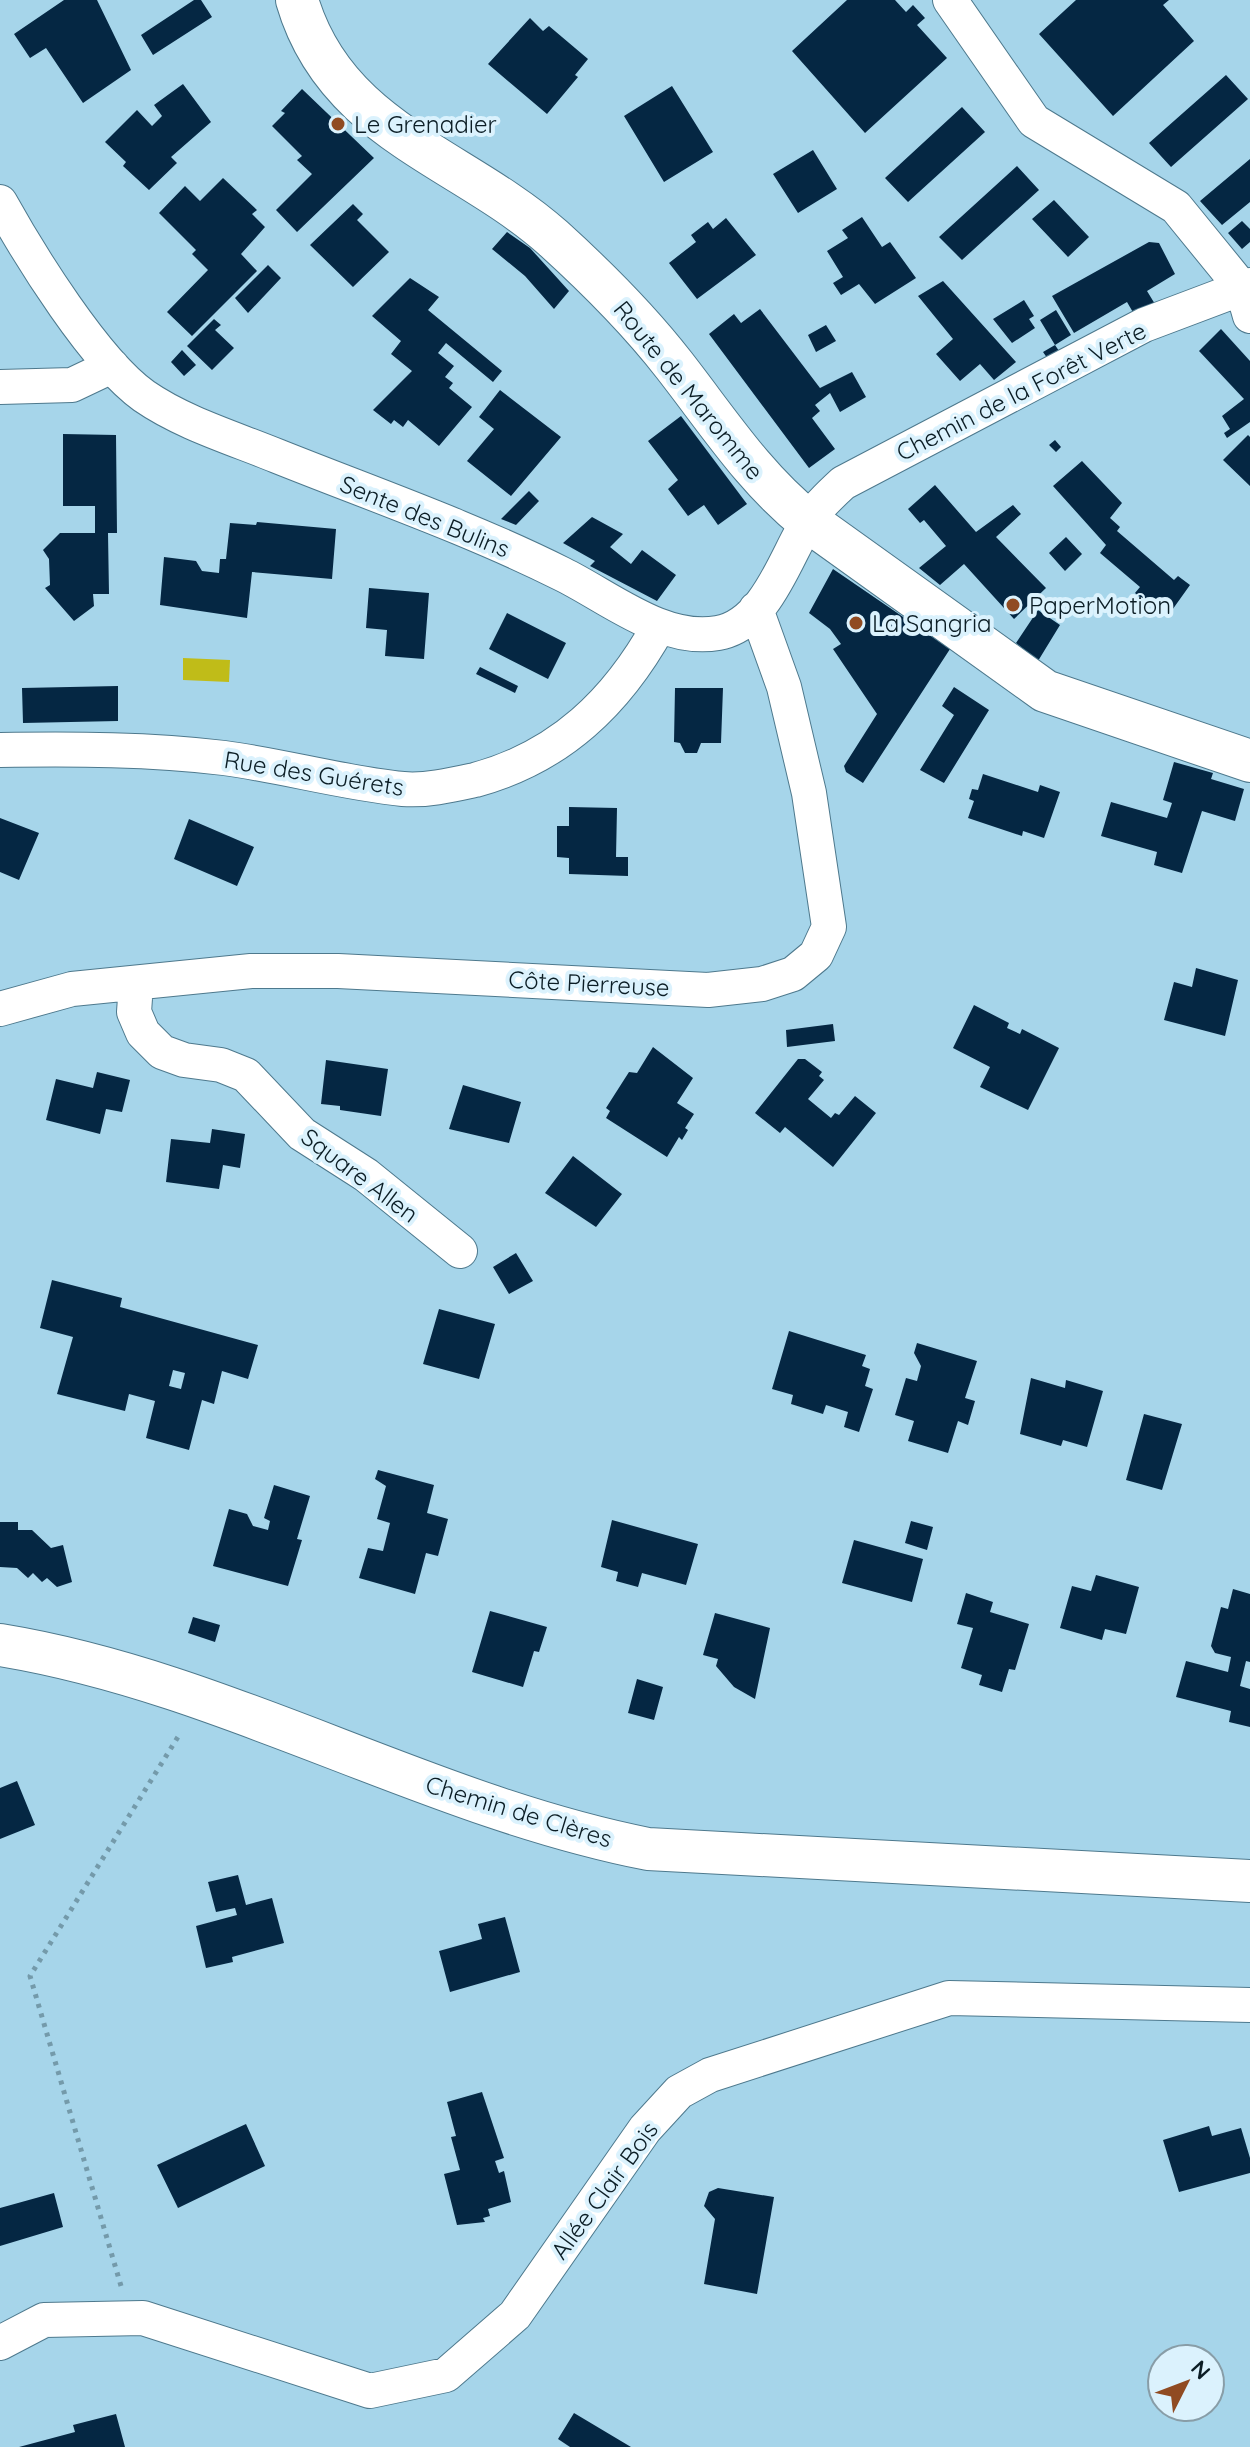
<svg xmlns="http://www.w3.org/2000/svg" width="1250" height="2447" viewBox="0 0 1250 2447" font-family="Quicksand,sans-serif">
  <style>
    .water { fill: #c0bc18 }
    .building { fill: #052743; fill-rule: evenodd }
    .lines { fill: none; stroke-linecap: round; stroke-linejoin: round }
    .minor-casing { stroke: #4e798d; stroke-width: 36 }
    .tertiary-casing { stroke: #4e798d; stroke-width: 44 }
    .path { stroke: #749aaa; stroke-width: 5; stroke-dasharray: 4 6; stroke-linecap: butt }
    .minor { stroke: #fff; stroke-width: 34 }
    .tertiary { stroke: #fff; stroke-width: 42 }
    .poi-dot { fill: #904b22; stroke: #dbf2fd; stroke-width: 3 }
    .labels { text-anchor: middle; dominant-baseline: central; stroke-width: 8; stroke-linejoin: round; paint-order: stroke }
    .poi-label { font-size: 24px; fill: #0b1d25; stroke: #dbf2fd; text-anchor: start }
    .street-label { font-size: 24px; fill: #0b1d25; stroke: #dbf2fd }
  </style>
  <rect width="100%" height="100%" fill="#a6d5ea"/>
  <path class="water" d="M183 658 230 660 229 682 183 680Z"/>
  <path class="building" d="M64 0H97L131 70 83 103 46 48 30 58 14 34Z
    M194 0H201L212 17 153 55 141 35Z
    M847 0H895L906 12 913 5 925 18 917 25 947 58 865 133 792 51Z
    M1076 0H1169L1163 5 1194 41 1113 116 1039 34Z
    M530 18 543 31 549 26 588 59 575 75 578 77 547 114 488 64Z
    M1226 75 1248 99 1171 167 1149 143Z
    M183 84 211 122 171 157 177 163 149 190 123 166 126 162 105 142 137 110 152 126 162 116 154 105Z
    M672 86 713 152 664 182 624 116Z
    M302 89 374 158 297 232 276 210 312 174 297 160 302 156 272 126 285 113 281 111Z
    M962 107 985 132 908 202 885 178Z
    M813 150 837 189 798 213 773 174Z
    M1250 159V202L1222 225 1200 201Z
    M1017 166 1039 190 962 260 939 237Z
    M223 178 257 210 252 214 265 227 241 254 257 271 192 336 167 312 208 270 192 254 196 250 159 213 185 186 200 201Z
    M1054 200 1089 237 1068 257 1032 219Z
    M353 204 363 214 357 220 389 252 353 287 310 245Z
    M862 217 882 247 890 242 916 278 875 304 859 284 841 295 833 283 843 277 827 251 848 238 842 230Z
    M726 218 756 255 697 299 669 263 696 242 691 235 708 222 713 229Z
    M1242 221 1250 229V242L1242 249 1228 233Z
    M507 232 530 248 569 291 554 309 525 276 492 249Z
    M1149 242 1159 243 1175 274 1147 291 1158 309 1138 321 1127 302 1074 333 1052 296Z
    M268 265 281 278 248 313 235 298Z
    M410 278 439 297 428 310 502 371 493 382 446 343 438 353 454 366 445 377 453 383 449 388 472 407 439 446 408 420 403 427 394 420 391 424 373 410 412 371 391 354 401 341 372 316Z
    M943 281 1016 362 994 380 980 364 960 381 936 354 953 339 918 296Z
    M1024 300 1034 316 1029 319 1035 328 1012 343 993 319Z
    M760 309 820 388 852 372 866 397 840 412 830 393 815 405 820 411 812 418 835 449 809 468 709 334 734 314 741 323Z
    M1056 310 1071 335 1055 345 1040 320Z
    M214 319 221 325 215 330 234 348 212 370 187 346Z
    M826 325 836 341 816 352 808 335Z
    M1221 329 1250 361V422L1227 438 1224 433 1230 429 1222 416 1244 399 1199 351Z
    M1055 345 1063 357 1050 362 1043 352Z
    M182 350 196 365 184 376 171 362Z
    M500 390 561 437 511 496 467 461 494 429 479 417Z
    M681 416 747 504 718 525 704 505 688 516 668 489 678 480 648 441Z
    M63 434 116 435 117 533H108L109 594H93L94 606 74 621 45 588 50 585 49 559 43 550 60 533H95V506H63Z
    M1248 435 1250 437V486L1223 460Z
    M1055 440 1061 447 1056 452 1049 445Z
    M1082 461 1122 503 1110 518 1120 527 1117 531 1174 580 1178 576 1190 585 1170 613 1160 605 1156 610 1135 593 1140 587 1100 553 1106 545 1053 486Z
    M935 485 976 532 1013 505 1021 514 996 537 1046 588 1014 619 964 564 940 585 919 568 946 546 924 520 920 523 908 509Z
    M529 491 539 501 516 525 501 519Z
    M592 517 623 534 610 547 631 564 642 550 676 575 657 601 590 566 595 561 563 543Z
    M257 522 336 529 332 579 252 572 247 618 160 605 164 557 196 561 202 571 219 573 220 559H226L230 523 256 525Z
    M1066 537 1082 554 1065 571 1049 553Z
    M833 569 950 649 863 783 846 772 844 766 877 714 833 649 841 644 830 629 809 613Z
    M369 588 429 593 424 659 385 656 387 630 366 628Z
    M1038 610 1060 625 1038 661 1016 643Z
    M507 613 566 643 548 679 489 649Z
    M480 667 518 686 515 693 476 674Z
    M118 686V721L23 723 22 688Z
    M954 687 989 710 944 783 920 770 954 715 942 706Z
    M675 688H723L721 743H701L697 753H685L680 743 674 742Z
    M1174 762 1213 773 1211 779 1244 789 1235 821 1202 811 1182 873 1154 865 1157 852 1101 836 1111 802 1167 818 1172 803 1163 800Z
    M983 774 1038 792 1040 785 1060 792 1044 838 1023 831 1022 836 968 818 974 801 969 799 972 789 978 790Z
    M569 807 617 808 616 857H628V876L569 874V858L557 857V826H569Z
    M0 818 39 833 19 880 0 872Z
    M189 819 254 847 237 886 174 859Z
    M1196 968 1238 980 1225 1036 1164 1020 1174 982 1192 987Z
    M974 1005 1009 1023 1007 1028 1020 1034 1022 1029 1059 1048 1028 1110 980 1087 990 1067 953 1048Z
    M833 1024 835 1041 787 1047 786 1030Z
    M653 1047 693 1078 677 1103 694 1114 685 1128 688 1130 682 1140 679 1137 667 1157 606 1118 610 1111 606 1108 629 1072 637 1073Z
    M798 1059H805L822 1072 819 1076 824 1080 808 1099 831 1118 835 1113 839 1115 855 1096 876 1113 833 1167 785 1127 780 1133 755 1113Z
    M326 1060 388 1069 381 1116 340 1110V1106L321 1104Z
    M97 1072 130 1080 122 1112 106 1109 100 1134 46 1120 56 1079 93 1088Z
    M463 1085 521 1102 509 1143 449 1129Z
    M212 1129 245 1134 240 1168 223 1165 219 1189 166 1182 171 1139 210 1143Z
    M573 1156 622 1194 596 1227 545 1193Z
    M516 1253 533 1281 509 1294 493 1267Z
    M52 1280 122 1298 120 1307 258 1345 248 1379 222 1371 214 1404 202 1400 189 1450 146 1438 155 1401 129 1394 125 1411 57 1394 73 1337 40 1328ZM173 1370 185 1373 181 1389 169 1386Z
    M439 1309 495 1324 479 1379 423 1364Z
    M789 1331 866 1355 862 1366 870 1369 865 1386 873 1389 859 1432 844 1427 848 1412 826 1405 823 1414 791 1404 793 1395 772 1389Z
    M917 1343 977 1361 965 1398 975 1401 968 1425 958 1421 948 1453 908 1441 914 1421 895 1415 906 1378 917 1381 921 1366 914 1353Z
    M1031 1378 1065 1388 1066 1380 1103 1391 1087 1447 1063 1440 1061 1446 1020 1434Z
    M1144 1414 1182 1424 1162 1490 1126 1480Z
    M378 1470 434 1485 427 1513 448 1519 438 1556 426 1553 415 1594 359 1578 368 1548 383 1551 390 1523 377 1519 386 1486 375 1479Z
    M274 1485 310 1496 297 1539 302 1540 288 1586 213 1566 229 1509 247 1514 253 1526 268 1530 270 1521 264 1518Z
    M612 1520 698 1544 686 1585 642 1573 638 1587 616 1581 618 1572 601 1567Z
    M911 1521 933 1527 927 1550 905 1543Z
    M0 1522H18V1530H32L51 1548 63 1545 72 1582 57 1587 47 1578 42 1582 33 1573 28 1578 17 1568 0 1567Z
    M854 1540 923 1559 912 1602 842 1583Z
    M1096 1575 1139 1587 1126 1634 1105 1629 1102 1640 1060 1628 1072 1586 1091 1591Z
    M1233 1589 1250 1594V1662L1246 1661 1240 1686 1250 1689V1727L1229 1722 1231 1711 1176 1697 1186 1661 1228 1672 1231 1657 1215 1653 1211 1646 1221 1607 1228 1609Z
    M966 1593 993 1602 990 1612 1029 1624 1015 1670 1009 1669 1002 1692 979 1685 982 1675 961 1668 973 1628 957 1624Z
    M490 1611 547 1627 539 1652 534 1651 523 1687 472 1672Z
    M715 1613 770 1628 755 1699 734 1687 716 1666 718 1659 703 1655Z
    M193 1617 220 1625 215 1642 188 1633Z
    M637 1679 663 1687 654 1720 628 1713Z
    M17 1781 35 1825 0 1839V1788Z
    M238 1875 246 1905 272 1898 284 1943 232 1957 233 1962 206 1968 196 1926 237 1915 235 1908 216 1912 208 1882Z
    M505 1917 520 1972 450 1992 439 1951 482 1939 478 1924Z
    M482 2092 504 2158 495 2161 499 2173 504 2171 511 2202 488 2209 490 2216 483 2218 485 2222 457 2225 444 2174 460 2170 451 2137 456 2136 447 2102Z
    M246 2124 265 2166 178 2208 157 2165Z
    M1209 2126 1212 2136 1241 2128 1250 2158V2173L1179 2192 1163 2140Z
    M718 2188 774 2197 757 2294 704 2284 715 2219 704 2206 709 2192Z
    M54 2193 63 2227 0 2246V2208Z
    M574 2413 631 2447H570L558 2439Z
    M116 2414 125 2447H19L75 2432 73 2425Z"/>
  <g class="lines">
    <defs>
      <path id="minor" d="M950 0 1034 121 1176 207 1242 288 1250 316
        M0 202C30 256 95 361 144 396 183 423 233 438 277 456 372 494 470 528 562 574 609 597 663 643 718 633 768 624 786 554 810 518 819 505 831 494 843 483L1144 325 1250 285
        M0 387 72 385 112 366
        M0 750C75 749 149 749 224 758 284 766 343 783 403 789 426 791 452 785 475 780 560 757 617 702 659 626
        M136 984 134 1012 143 1033 162 1052 184 1060 221 1065 246 1075 302 1134 366 1175 460 1251
        M0 1009 72 989 251 971H338L708 990 762 984 793 974 816 955 829 927 809 793 784 687 756 609
        M0 2343 44 2320 143 2318 370 2391 446 2375 515 2315 645 2129 679 2092 710 2075 949 1998 1250 2005"/>
      <path id="tertiary" d="M297 0C335 131 462 157 553 238 596 277 639 320 674 365 717 420 754 478 808 521L1045 691 1250 761
        M0 1645C226 1682 425 1805 648 1849L1250 1881"/>
    </defs>
    <use href="#minor" class="minor-casing"/>
    <use href="#tertiary" class="tertiary-casing"/>
    <path class="path" d="M121 2286 30 1976 181 1732"/>
    <use href="#minor" class="minor"/>
    <use href="#tertiary" class="tertiary"/>
  </g>
  <g class="poi-dot">
    <circle cx="338" cy="124" r="8"/>
    <circle cx="1013" cy="605" r="8"/>
    <circle cx="856" cy="623" r="8"/>
  </g>
  <g class="labels">
    <g class="poi-label">
      <text x="354" y="124">Le Grenadier</text>
      <text x="1029" y="605">PaperMotion</text>
      <text x="872" y="623">La Sangria</text>
    </g>
    <g class="street-label">
      <text transform="translate(689 390) rotate(51)">Route de Maromme</text>
      <text transform="translate(1021 391) rotate(-27)">Chemin de la Forêt Verte</text>
      <text transform="translate(425 516) rotate(22)">Sente des Bulins</text>
      <text transform="translate(314 773) rotate(9)">Rue des Guérets</text>
      <text transform="translate(589 983) rotate(3)">Côte Pierreuse</text>
      <text transform="translate(360 1175) rotate(37)">Square Allen</text>
      <text transform="translate(519 1811) rotate(17)">Chemin de Clères</text>
      <text transform="translate(604 2190) rotate(-54)">Allée Clair Bois</text>
    </g>
  </g>
  <g transform="translate(1186 2383) rotate(48)"><circle r="38" fill="#dbf2fd" stroke="#889da7" stroke-width="2"/>
  <path d="M0-6L14 30L0 20L-14 30Z" fill="#904b22"/>
  <text y="-12" font-size="22" font-weight="bold" text-anchor="middle" fill="#0b1d25">N</text>
  </g>
</svg>
